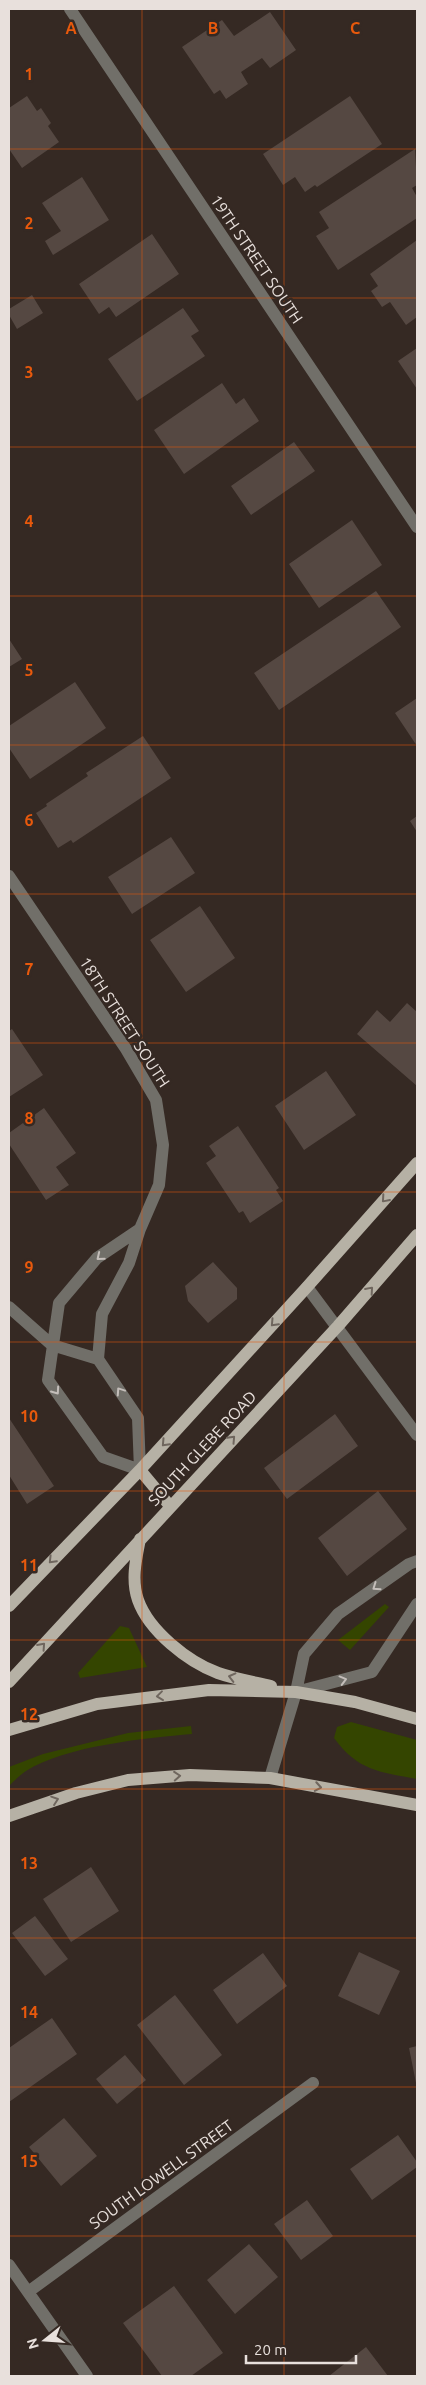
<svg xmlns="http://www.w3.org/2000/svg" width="426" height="2385" viewBox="0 0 426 2385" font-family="Ubuntu,sans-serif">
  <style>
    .green { fill: #344500 }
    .building { fill: #554842 }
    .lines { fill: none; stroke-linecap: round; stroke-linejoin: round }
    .minor { stroke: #716f69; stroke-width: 12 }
    .major { stroke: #b6b1a5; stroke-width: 12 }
    .oneway { stroke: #6f665e }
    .oneway2 { stroke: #c4beba }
    .grid { fill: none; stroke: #e8590c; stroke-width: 1; stroke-opacity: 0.55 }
    .labels { text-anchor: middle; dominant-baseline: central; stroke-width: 5; stroke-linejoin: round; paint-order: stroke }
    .street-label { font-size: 16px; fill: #e8e0dc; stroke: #352923 }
    .grid-label { font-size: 16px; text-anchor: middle; font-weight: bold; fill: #e8590c; stroke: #352923; stroke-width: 5; stroke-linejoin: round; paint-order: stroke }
  </style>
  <rect width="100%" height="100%" fill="#352923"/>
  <path class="green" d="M385 1604 389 1607 350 1650 338 1640Z
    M120 1626 129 1628 147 1667 80 1678 78 1673Z
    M351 1722 417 1740V1779C380 1772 358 1771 334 1738L337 1727Z
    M191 1726 192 1734C146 1738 65 1746 26 1771 20 1775 14 1781 9 1786V1767L43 1754 128 1733Z"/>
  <path class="building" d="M270 12 296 50 270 68 262 58 241 72 248 84 226 99 220 90 214 94 182 47 222 20 234 36Z
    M27 96 37 111 41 108 51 123 48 126 59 142 22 168 9 149V108Z
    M350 96 382 144 317 187 315 185 305 192 295 177 283 185 263 154Z
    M415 149 417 185 412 188 417 197V218L338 270 316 236 329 228 319 212Z
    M82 177 109 220 53 255 45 241 61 231 42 203Z
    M152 234 179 274 116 317 109 307 99 314 79 284Z
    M417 240V317L406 325 390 302 382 307 371 291 378 286 370 274Z
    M32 295 43 313 17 329 9 315V309Z
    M183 308 199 331 191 336 205 356 137 401 108 359Z
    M417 348V389L398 361Z
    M222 383 236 404 244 398 259 421 184 474 154 430Z
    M294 442 315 471 251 515 231 486Z
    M352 520 382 565 319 608 289 564Z
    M376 591 401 627 279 710 254 673Z
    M9 639 22 659 9 667Z
    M75 682 106 728 30 779 9 748V726Z
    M417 698V746L395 713Z
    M143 736 171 778 73 843 71 840 58 848 36 813 47 806 46 804 88 776 86 773Z
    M417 816V832L410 821Z
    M171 837 195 873 132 914 108 877Z
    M200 906 235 958 186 992 150 940Z
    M407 1003 417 1012V1086L357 1034 377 1010 390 1022Z
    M12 1029 43 1075 9 1097V1031Z
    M326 1071 356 1115 304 1150 275 1106Z
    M44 1108 76 1153 56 1167 69 1185 46 1200 9 1144V1133Z
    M238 1126 279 1188 276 1190 283 1201 250 1223 243 1211 239 1213 206 1163 216 1156 209 1146Z
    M213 1262 237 1288V1299L208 1323 188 1301 185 1286Z
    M335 1414 358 1446 287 1499 264 1468Z
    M9 1418 54 1486 27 1504 9 1475Z
    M378 1491 407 1529 347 1576 318 1538Z
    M91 1867 119 1911 71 1942 43 1899Z
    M35 1916 68 1959 45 1976 12 1933Z
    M359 1952 400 1971 379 2015 338 1996Z
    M263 1953 287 1986 237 2024 213 1990Z
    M175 1995 222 2055 184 2085 137 2025Z
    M52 2018 77 2054 9 2102V2048Z
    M417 2046V2083H416L409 2048Z
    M125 2055 146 2080 117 2104 96 2079Z
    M64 2118 97 2156 61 2186 29 2147Z
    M398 2135 417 2162V2167L372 2200 350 2169Z
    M307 2200 333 2236 301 2260 274 2224Z
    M249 2244 278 2277 235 2314 207 2280Z
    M174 2286 223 2353 191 2376H162L123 2323Z
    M366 2347 388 2376H329Z"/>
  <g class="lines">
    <path class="minor" d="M70 9 417 527
      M9 876 126 1049 156 1100 163 1145 159 1185 140 1229 129 1263 102 1314 98 1359
      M307 1287 417 1435
      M9 1307 52 1345 98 1359 138 1418 140 1470 103 1457 48 1380 59 1303 97 1258 140 1229
      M296 1692 372 1672 417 1604
      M270 1778 296 1692 304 1654 338 1614 409 1564 417 1561
      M9 2265 87 2376
      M28 2292 313 2083"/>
    <path class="major" d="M140 1470 170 1506
      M140 1539C136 1559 131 1580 138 1600 149 1631 188 1662 218 1673 235 1679 254 1682 271 1686
      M9 1606 140 1470 307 1287 417 1163
      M9 1682 338 1326 417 1235
      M9 1730 97 1704 209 1690 296 1692 355 1702 417 1719
      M9 1816 76 1793 128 1780 190 1775 270 1778 417 1805"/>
  </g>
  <defs><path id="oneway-chevron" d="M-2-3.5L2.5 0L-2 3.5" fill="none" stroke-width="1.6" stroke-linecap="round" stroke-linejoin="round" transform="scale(1.25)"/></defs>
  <g class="oneway">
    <use href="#oneway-chevron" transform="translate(385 1199) rotate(131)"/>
    <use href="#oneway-chevron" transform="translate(370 1290) rotate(-49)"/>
    <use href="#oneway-chevron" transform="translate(274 1323) rotate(133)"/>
    <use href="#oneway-chevron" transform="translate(232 1439) rotate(-47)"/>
    <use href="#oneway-chevron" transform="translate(165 1443) rotate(133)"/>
    <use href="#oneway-chevron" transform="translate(52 1560) rotate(134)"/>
    <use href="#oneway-chevron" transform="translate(42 1646) rotate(-48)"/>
    <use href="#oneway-chevron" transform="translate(232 1677) rotate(-166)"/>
    <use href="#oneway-chevron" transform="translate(160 1696) rotate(173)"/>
    <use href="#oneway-chevron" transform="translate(177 1776) rotate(-4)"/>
    <use href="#oneway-chevron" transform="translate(318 1787) rotate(10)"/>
    <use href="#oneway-chevron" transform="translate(55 1800) rotate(-19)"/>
  </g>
  <g class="oneway2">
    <use href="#oneway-chevron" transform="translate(100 1257) rotate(141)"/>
    <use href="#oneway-chevron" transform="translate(56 1391) rotate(55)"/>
    <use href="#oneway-chevron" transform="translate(120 1391) rotate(-124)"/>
    <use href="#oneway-chevron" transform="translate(376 1587) rotate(145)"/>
    <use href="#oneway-chevron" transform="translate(343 1680) rotate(-15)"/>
  </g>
  <path class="grid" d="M142 9V2376M284 9V2376M9 149H417M9 298H417M9 447H417M9 596H417M9 745H417M9 894H417M9 1043H417M9 1192H417M9 1342H417M9 1491H417M9 1640H417M9 1789H417M9 1938H417M9 2087H417M9 2236H417"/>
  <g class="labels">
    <g class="street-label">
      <text transform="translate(257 259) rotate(56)">19TH STREET SOUTH</text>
      <text transform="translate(125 1022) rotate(57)">18TH STREET SOUTH</text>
      <text transform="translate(202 1448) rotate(-47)">SOUTH GLEBE ROAD</text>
      <text transform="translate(161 2174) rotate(-36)">SOUTH LOWELL STREET</text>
    </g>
  </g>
  <g class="grid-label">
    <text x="71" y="34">A</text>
    <text x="213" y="34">B</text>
    <text x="355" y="34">C</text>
    <text x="29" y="80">1</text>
    <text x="29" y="229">2</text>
    <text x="29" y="378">3</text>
    <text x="29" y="527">4</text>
    <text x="29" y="676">5</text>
    <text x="29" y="826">6</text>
    <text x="29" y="975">7</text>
    <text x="29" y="1124">8</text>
    <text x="29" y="1273">9</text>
    <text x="29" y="1422">10</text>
    <text x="29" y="1571">11</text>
    <text x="29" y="1720">12</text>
    <text x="29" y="1869">13</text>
    <text x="29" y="2018">14</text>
    <text x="29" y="2167">15</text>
  </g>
  <rect width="426" height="2385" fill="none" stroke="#e8e0dc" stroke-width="20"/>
  <g transform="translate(45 2340) rotate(253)" stroke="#352923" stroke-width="4" paint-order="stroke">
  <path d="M0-4L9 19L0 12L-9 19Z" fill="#e8e0dc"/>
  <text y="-8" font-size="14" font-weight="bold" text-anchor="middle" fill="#e8e0dc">N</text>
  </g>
  <path d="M246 2355v8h110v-8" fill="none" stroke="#e8e0dc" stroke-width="2.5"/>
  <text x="254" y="2355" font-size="15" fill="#e8e0dc" stroke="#352923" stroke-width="4" paint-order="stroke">20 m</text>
</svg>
